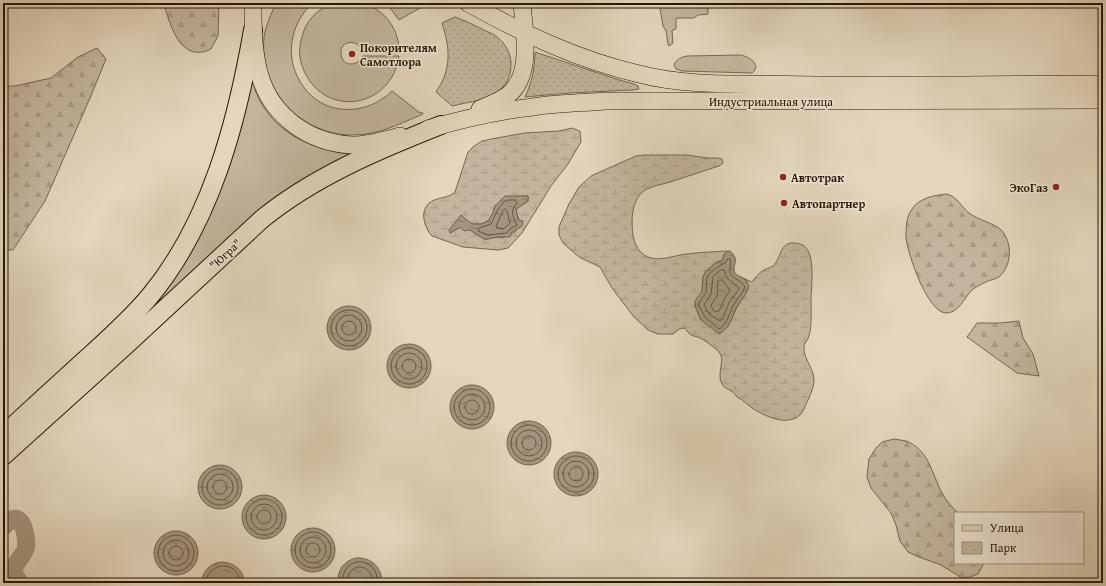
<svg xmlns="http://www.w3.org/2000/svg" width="1106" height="586" viewBox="0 0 1106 586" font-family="'Gentium Book Plus',serif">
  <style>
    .grass { fill: #c3b59d; stroke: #756650 }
    .forest { fill: url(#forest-firs); stroke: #756650 }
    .wetland { fill: url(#wetland-marsh); stroke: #756650; fill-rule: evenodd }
    .park { fill: url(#park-dots); stroke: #756650 }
    .water { fill: url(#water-ripples); stroke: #71624d }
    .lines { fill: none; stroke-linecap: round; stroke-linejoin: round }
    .shore { stroke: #655640; stroke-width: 1 }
    .river { stroke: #a3957d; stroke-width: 18 }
    .primary-casing { stroke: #271604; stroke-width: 18 }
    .trunk-casing { stroke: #271604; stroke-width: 20 }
    .primary { stroke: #e3d6bc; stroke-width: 17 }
    .trunk { stroke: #e3d6bc; stroke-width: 18 }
    .poi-dot { fill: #8f2418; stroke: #ede4d3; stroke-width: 1.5 }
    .labels { text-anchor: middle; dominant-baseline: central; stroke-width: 3; stroke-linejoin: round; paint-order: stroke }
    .poi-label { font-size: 12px; font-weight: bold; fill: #271604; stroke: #ede4d3; text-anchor: start }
    .street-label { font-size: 12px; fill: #271604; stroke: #ede4d3 }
  </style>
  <defs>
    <pattern id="forest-firs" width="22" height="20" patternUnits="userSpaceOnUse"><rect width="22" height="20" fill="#c3b59d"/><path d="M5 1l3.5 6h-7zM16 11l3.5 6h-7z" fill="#a89b86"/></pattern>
    <pattern id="wetland-marsh" width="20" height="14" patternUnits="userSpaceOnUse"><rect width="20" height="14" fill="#c3b59d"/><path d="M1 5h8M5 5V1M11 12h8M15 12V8" fill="none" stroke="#a89b86"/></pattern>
    <pattern id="park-dots" width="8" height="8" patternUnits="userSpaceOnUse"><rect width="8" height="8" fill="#c3b59d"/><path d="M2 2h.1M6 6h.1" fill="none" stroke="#a89b86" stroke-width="1.8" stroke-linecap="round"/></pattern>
    <pattern id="water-ripples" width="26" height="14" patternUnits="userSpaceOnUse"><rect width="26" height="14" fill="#a3957d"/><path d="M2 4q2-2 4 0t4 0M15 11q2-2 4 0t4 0" fill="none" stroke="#857964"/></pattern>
  </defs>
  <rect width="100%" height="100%" fill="#e3d6bc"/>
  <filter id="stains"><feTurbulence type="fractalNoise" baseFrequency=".005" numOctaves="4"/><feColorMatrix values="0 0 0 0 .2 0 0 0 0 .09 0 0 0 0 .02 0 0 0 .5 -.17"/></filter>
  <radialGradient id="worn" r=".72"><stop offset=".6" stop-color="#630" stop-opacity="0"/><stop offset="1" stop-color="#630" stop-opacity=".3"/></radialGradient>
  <path class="grass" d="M276 3H313C289 24 284 60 303 86 324 117 367 116 392 91L420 113 422 112 423 114C402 123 378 135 354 135 301 136 259 90 264 37 266 25 271 14 276 3Z
    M334 3C343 3 353 2 362 4 385 8 400 31 399 53L363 52C359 38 339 40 341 54 342 67 358 67 363 56H399C392 107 328 119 305 73 299 61 298 50 302 37 306 20 317 9 334 3Z
    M384 3H431L430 4 429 3 399 20 391 9Z
    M659 3H708V14L698 15 694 18H677L676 20V29L672 30 673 43 669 46 668 44 666 31 663 26Z
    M741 55C750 57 762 65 752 73L682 71 676 69 674 65C676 59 682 57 687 56Z
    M251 75C261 125 302 148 349 154L350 155 3 449V443L159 297Z"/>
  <path class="forest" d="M163 3H219L218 36 211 49C208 50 205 52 202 52 177 56 170 21 163 3Z
    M97 48 106 59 90 98 45 201 13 250H3V86H15L51 78 78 57Z
    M947 194C959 198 960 206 969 213 978 220 994 223 1001 230 1013 242 1012 266 999 277 996 279 991 280 988 281 982 284 977 286 972 290 964 298 959 313 946 313 927 312 908 254 906 238 906 228 906 217 912 209 919 198 935 195 947 194Z
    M1019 321 1023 338 1033 354 1039 376 1017 373 967 337 977 323H1000Z
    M894 439C898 440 902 440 906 441 928 449 932 473 941 491 945 499 951 507 958 513H955V563H984L978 574 970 577 962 578 941 565 919 557 908 552 900 541 896 525 891 513 871 488 867 477 869 459 876 448 882 442Z"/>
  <path class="wetland" d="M572 128 580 131 581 142 568 164 551 186 522 233 508 248 498 250 463 247 432 236C428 232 425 226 424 219 423 215 424 211 426 207 432 196 447 200 455 192L468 152 473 147 482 141 491 139 525 133 559 131ZM523 196H528V201L516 209 517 214 519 220 516 231 503 238 497 237 488 239H484L470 230 461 227 450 233 461 216 471 224H481L488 221 493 213 495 206 505 197Z
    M646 155H687L707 158H718L722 159 723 163 719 166C704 171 688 176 673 181 665 184 655 185 647 189 631 197 631 221 633 235 635 246 640 255 651 258 663 261 675 255 687 254 700 252 714 252 727 251L724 254 723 260 717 262 706 271 703 277 702 291 695 306 701 320 713 328 715 331 728 326 737 307 748 290 747 281 743 278 752 282C755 278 758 274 762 271 765 269 770 268 773 266 782 258 779 238 800 244 817 248 811 286 811 300 811 312 812 325 809 336 808 340 804 343 804 347 803 359 815 369 814 382 813 389 810 396 807 402 805 406 803 412 800 415 786 428 759 414 747 404 744 401 741 399 737 397 735 395 734 392 731 391 728 389 724 388 722 384 716 374 726 359 719 352 717 349 703 339 700 338 696 336 691 336 689 333 687 332 687 330 685 328L679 329 673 334H658L648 330 634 317 612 288 600 267 579 257 563 243 559 235V227L569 204 579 187 591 176 636 156Z"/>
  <path class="park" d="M455 17C466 21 476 26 486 31 490 33 494 34 497 37 505 43 511 53 511 64 511 98 478 100 452 106L436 92C452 69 450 48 442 23Z
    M535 52 616 79 634 84 638 86 639 89 633 90 569 93 525 97C532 82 535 68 535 52Z"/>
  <path class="water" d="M505 196H528V201L516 209 517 214 518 220 523 221 522 226 512 232 510 237H496L488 239H484L470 230 464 231 460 227 450 233 449 230 461 215 472 224H481L488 221 493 213 495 206Z
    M727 251H730C741 260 731 266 735 273 737 276 740 276 743 278 746 280 747 283 749 286 747 294 742 299 738 305 731 316 732 327 719 334L701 320 695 306V301L702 291 703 277 706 271 717 262 723 260 724 254Z
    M327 328a22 22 0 1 1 44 0a22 22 0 1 1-44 0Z
    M387 366a22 22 0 1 1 44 0a22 22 0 1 1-44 0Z
    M450 407a22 22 0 1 1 44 0a22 22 0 1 1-44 0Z
    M507 443a22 22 0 1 1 44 0a22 22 0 1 1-44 0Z
    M554 474a22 22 0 1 1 44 0a22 22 0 1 1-44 0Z
    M198 487a22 22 0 1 1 44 0a22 22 0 1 1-44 0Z
    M242 517a22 22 0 1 1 44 0a22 22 0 1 1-44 0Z
    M291 550a22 22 0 1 1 44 0a22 22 0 1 1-44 0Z
    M154 553a22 22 0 1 1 44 0a22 22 0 1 1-44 0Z
    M356 558C372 557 382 568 382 583H338C337 570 344 561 356 558Z
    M222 562C235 563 243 570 245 583H201C203 571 210 563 222 562Z"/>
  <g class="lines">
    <path class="shore" d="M515 200 517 203C510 211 512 215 517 225L510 229 507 233 488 235 478 231 479 228 491 224C495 217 499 202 508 200 510 200 513 200 515 200Z
      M505 209 507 211 510 223 504 229 497 228 496 226 503 211Z
      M728 259H730C732 264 729 268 730 273 733 280 742 280 745 287 742 294 738 298 734 304 729 312 728 325 719 329L705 317 699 306V303L706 292 707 278 709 274 719 266 725 263Z
      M721 270H724L727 278 739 288C737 293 733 297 730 301 726 308 725 316 720 321L709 314 704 305 711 294 713 277Z
      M720 280H722L730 290 724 300 719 311 717 312 713 310 711 305 717 296 718 281Z
      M331 328a18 18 0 1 1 36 0a18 18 0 1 1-36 0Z
      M336 328a13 13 0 1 1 26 0a13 13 0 1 1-26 0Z
      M342 328a7 7 0 1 1 14 0a7 7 0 1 1-14 0Z
      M391 366a18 18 0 1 1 36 0a18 18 0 1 1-36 0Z
      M396 366a13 13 0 1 1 26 0a13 13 0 1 1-26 0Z
      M402 366a7 7 0 1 1 14 0a7 7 0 1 1-14 0Z
      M454 407a18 18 0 1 1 36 0a18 18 0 1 1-36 0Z
      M459 407a13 13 0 1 1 26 0a13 13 0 1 1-26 0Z
      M465 407a7 7 0 1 1 14 0a7 7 0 1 1-14 0Z
      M511 443a18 18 0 1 1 36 0a18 18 0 1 1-36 0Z
      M516 443a13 13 0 1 1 26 0a13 13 0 1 1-26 0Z
      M522 443a7 7 0 1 1 14 0a7 7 0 1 1-14 0Z
      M558 474a18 18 0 1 1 36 0a18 18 0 1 1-36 0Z
      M563 474a13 13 0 1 1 26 0a13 13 0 1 1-26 0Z
      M569 474a7 7 0 1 1 14 0a7 7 0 1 1-14 0Z
      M202 487a18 18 0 1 1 36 0a18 18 0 1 1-36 0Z
      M207 487a13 13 0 1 1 26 0a13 13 0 1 1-26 0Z
      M213 487a7 7 0 1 1 14 0a7 7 0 1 1-14 0Z
      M246 517a18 18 0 1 1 36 0a18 18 0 1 1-36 0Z
      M251 517a13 13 0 1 1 26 0a13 13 0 1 1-26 0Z
      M257 517a7 7 0 1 1 14 0a7 7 0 1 1-14 0Z
      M295 550a18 18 0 1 1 36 0a18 18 0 1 1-36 0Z
      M158 553a18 18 0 1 1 36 0a18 18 0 1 1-36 0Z
      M300 550a13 13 0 1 1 26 0a13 13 0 1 1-26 0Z
      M163 553a13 13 0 1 1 26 0a13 13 0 1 1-26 0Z
      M306 550a7 7 0 1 1 14 0a7 7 0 1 1-14 0Z
      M169 553a7 7 0 1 1 14 0a7 7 0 1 1-14 0Z
      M205 583C210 560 237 560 241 583
      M342 583C342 555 377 554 378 583
      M347 583C347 562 372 561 373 583"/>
    <path class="river" d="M3 527C6 525 9 520 13 519 24 516 27 539 26 547 25 555 15 562 14 569 13 574 17 579 20 583"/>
    <defs>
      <path id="primary" d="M253 3C253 28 253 52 260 76 272 117 310 143 352 145 368 145 385 140 400 136
        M468 3C522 33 578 60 639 74 674 83 710 84 746 84 773 84 799 85 825 85 918 85 1010 85 1103 84
        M480 109C489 105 500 101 508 95 533 76 524 31 522 3
        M428 129C462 119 497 111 533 107 557 103 582 103 606 101L1103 100"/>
      <path id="trunk" d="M3 435C30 410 57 386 84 361 107 340 130 320 150 296 211 222 237 122 253 30
        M3 456 126 345 262 219C315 176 378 150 441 125"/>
    </defs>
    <use href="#primary" class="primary-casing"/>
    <use href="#trunk" class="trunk-casing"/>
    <use href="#primary" class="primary"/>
    <use href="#trunk" class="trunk"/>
  </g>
  <g class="poi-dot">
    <circle cx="352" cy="54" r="4"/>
    <circle cx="783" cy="177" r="4"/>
    <circle cx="1056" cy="187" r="4"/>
    <circle cx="784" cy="203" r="4"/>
  </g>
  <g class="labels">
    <g class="poi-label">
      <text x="360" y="47">Покорителям<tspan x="360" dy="14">Самотлора</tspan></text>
      <text x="791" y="177">Автотрак</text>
      <text x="1048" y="187" text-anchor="end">ЭкоГаз</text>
      <text x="792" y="203">Автопартнер</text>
    </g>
    <g class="street-label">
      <text x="771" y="101">Индустриальная улица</text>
      <text transform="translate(225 254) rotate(-43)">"Югра"</text>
    </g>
  </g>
  <rect width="1106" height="586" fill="none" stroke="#e3d6bc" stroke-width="16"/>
  <rect x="4" y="4" width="1098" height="578" fill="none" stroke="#271604" stroke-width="2"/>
  <rect x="8" y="8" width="1090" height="570" fill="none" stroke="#271604"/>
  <rect x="954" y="512" width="130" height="52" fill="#ede4d3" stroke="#9e9280"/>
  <rect x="962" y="525" width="20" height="6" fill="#e3d6bc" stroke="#9e9280"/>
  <text x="990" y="532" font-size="12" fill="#271604">Улица</text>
  <rect x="962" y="542" width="20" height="12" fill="url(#park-dots)" stroke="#9e9280"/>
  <text x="990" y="552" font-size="12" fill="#271604">Парк</text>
  <rect width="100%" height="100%" filter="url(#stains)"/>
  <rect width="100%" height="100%" fill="url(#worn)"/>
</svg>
